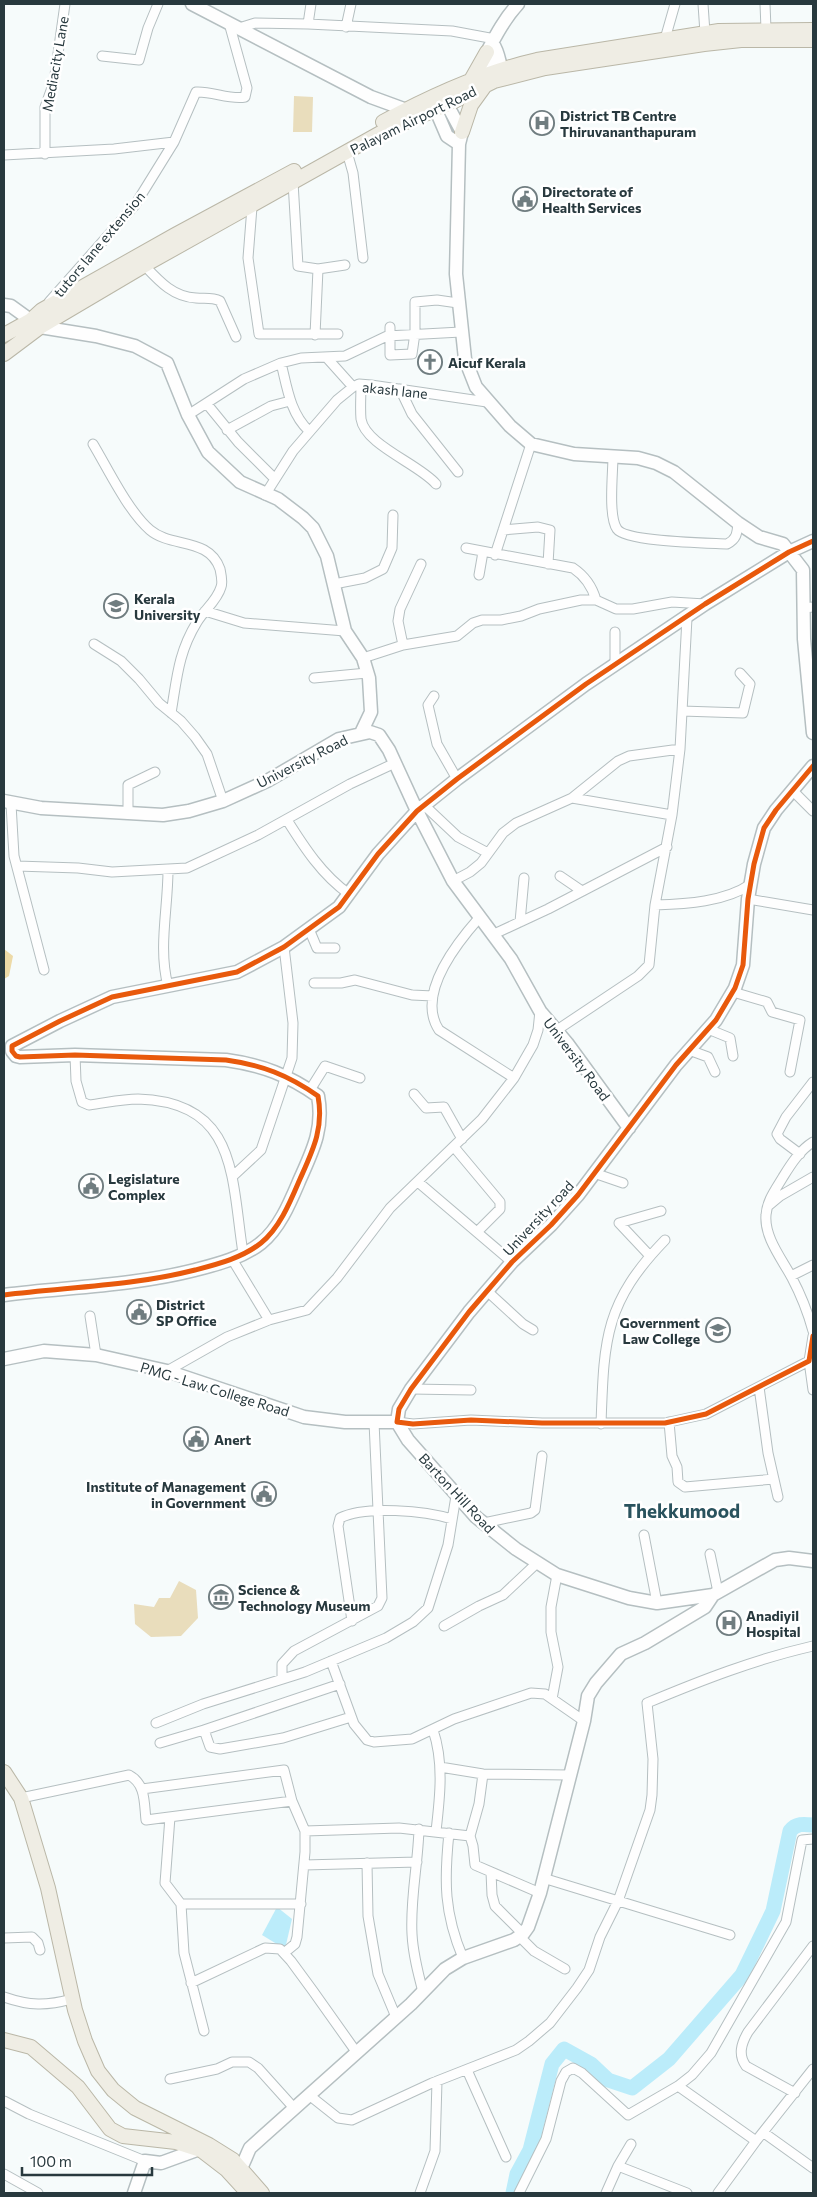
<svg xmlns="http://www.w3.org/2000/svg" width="817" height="2197" viewBox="0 0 817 2197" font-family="Commissioner,sans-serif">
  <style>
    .green { fill: #e9ddbc }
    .forest { fill: #eddaa7 }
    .water { fill: #bbecfa }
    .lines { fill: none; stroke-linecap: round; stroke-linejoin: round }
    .river { stroke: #bbecfa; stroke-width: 15 }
    .street-casing { stroke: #b5bfc1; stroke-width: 11 }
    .secondary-casing { stroke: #b5bfc1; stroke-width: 15 }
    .primary-casing { stroke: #bab7a7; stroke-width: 16 }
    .street { stroke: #fefefe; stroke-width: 9 }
    .secondary { stroke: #fefefe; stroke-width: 12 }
    .primary { stroke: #efede4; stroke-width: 14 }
    .cycleway-casing { stroke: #fff; stroke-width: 8 }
    .cycleway { stroke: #e8590c; stroke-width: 5 }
    .labels { text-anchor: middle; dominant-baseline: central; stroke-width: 5; stroke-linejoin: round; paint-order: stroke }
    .street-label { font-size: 14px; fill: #28393e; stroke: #fff }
    .poi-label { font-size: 14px; font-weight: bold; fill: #28393e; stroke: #fff; text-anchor: start }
    .district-label { font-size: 19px; font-weight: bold; fill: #2a535e; stroke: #fff }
  </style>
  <rect width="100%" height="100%" fill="#f6fbfb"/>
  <path class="green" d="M294 96 313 97 312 132H293Z
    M179 1581 196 1590 198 1618 181 1636 151 1637 135 1624 134 1604 154 1607 159 1598H170Z"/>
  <path class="forest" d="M4 949 13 956 9 976 4 979Z"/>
  <path class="water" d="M277 1907 292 1919 285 1949 262 1935Z"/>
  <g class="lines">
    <path class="river" d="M513 2193 517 2174 530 2150 552 2064 564 2049 591 2064 608 2080 632 2088 669 2059 742 1975 773 1911 790 1831C796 1823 804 1824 813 1825"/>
    <defs>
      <path id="street" d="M703 4 705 33
        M765 4 766 29
        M308 24 311 4
        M346 27 351 4
        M239 28 255 23 308 24 452 31 495 39
        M665 39 675 4
        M102 56 139 60 148 28 158 4
        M347 152 353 173 363 258
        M45 154V107L54 82 65 4
        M4 155 114 149 174 142
        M293 182 298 266 318 269 345 265
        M252 207 248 258 259 334H338
        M144 265C159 281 173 297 196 298 204 299 212 297 220 301L236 337
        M49 302 135 205 174 142 196 92C212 91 230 100 245 97L247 88 229 23
        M390 327V355L412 354 415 333V302L437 300 458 303
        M315 335 318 269
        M327 358 353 387
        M281 363C287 387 290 413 309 431
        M361 385C361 396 360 408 361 419 365 445 419 464 436 484
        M400 389 412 414 458 472
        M207 404 238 442 275 479
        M188 415 244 379 281 363 301 358 345 356 387 336 461 332
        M227 430 271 406 290 401
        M93 444C108 469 128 511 150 530 171 548 209 537 220 569 221 574 223 582 221 587 217 601 204 610 197 622 178 653 177 678 171 713
        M613 456C613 473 608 516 617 529 626 542 709 543 727 544 737 539 737 533 738 523
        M265 495 293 451 337 400 353 387 359 384 371 385 487 402
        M503 530 538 527 550 530 548 564
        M466 548 573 568C585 576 592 586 596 600
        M495 555 531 444
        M479 575 483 552
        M334 584 365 578 383 569 392 548 393 515
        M803 608 813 607
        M205 611 244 623 345 631
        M615 632V664
        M94 644 121 661 139 679 159 703 181 721 195 737 207 754 223 801
        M403 645 398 621 400 609 421 564
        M363 658 403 645 457 636 473 623 482 620H501L521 616 539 609 581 600H596L616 609H633L672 602 705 604
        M314 678 367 673
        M434 696 428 705 437 744 457 779
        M682 711 743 713 750 684 740 673
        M792 790 813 811
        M572 798 672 815
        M11 804 14 856 44 970
        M424 805 458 837 488 853
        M128 814V785L155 772
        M287 820C304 847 322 875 349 894
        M17 866 78 868 112 872 187 868 258 835 350 784 395 763
        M560 876 582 891
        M453 881 470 872 481 863 503 833 516 823 572 798 618 761 629 756 680 749
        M748 899 813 910
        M655 905C686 904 725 902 751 884
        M479 918C456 944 416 995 439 1030L514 1078
        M520 922 524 878
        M309 929 317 948H335
        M492 935 548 909 667 847
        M314 983H341L355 980 412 995 433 996
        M168 986C158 948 168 909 168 870
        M733 992 767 1002 772 1012 800 1020 790 1072
        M708 1029 730 1038 733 1056
        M557 1030 638 976 649 965 655 905 672 815 680 749 687 618
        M689 1050 708 1057 715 1072
        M75 1055 76 1081 82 1102 89 1105C105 1103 122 1099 138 1099 238 1102 231 1177 243 1253
        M310 1090 325 1066 360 1078
        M414 1094 426 1108 444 1107 462 1139
        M813 1142C800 1150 791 1164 783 1177 776 1189 767 1200 766 1215 764 1237 782 1259 792 1278 801 1295 808 1313 813 1331
        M454 1147 500 1202V1209L477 1232
        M800 1154 780 1139 777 1134 786 1117 813 1082
        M594 1173 623 1183
        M232 1177 261 1150 292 1058 293 1023 284 947
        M418 1182 512 1262
        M768 1206 780 1196 813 1177
        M650 1256 619 1223 661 1211
        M232 1259 269 1320
        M791 1276 813 1265
        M487 1291 523 1324 533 1330
        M90 1316 96 1355
        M809 1361 813 1390
        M167 1371 227 1337 269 1320 307 1310 337 1278 390 1208 482 1119 514 1078 533 1045 538 1030 540 1011
        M759 1387 768 1453 778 1497
        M411 1389 471 1390
        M397 1422 413 1424 471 1420 542 1423H665L706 1414 809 1361 813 1336
        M669 1422 672 1456 677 1467 678 1482 685 1487 774 1479
        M601 1424C604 1340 604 1303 665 1240
        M484 1523 531 1513 535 1510 542 1456
        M644 1535 657 1603
        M710 1554 718 1592
        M352 1621 338 1526 340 1518C365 1505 426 1511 452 1519
        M444 1626 479 1606 503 1595 537 1563
        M331 1661 354 1724 367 1740 374 1742 412 1739 454 1719 531 1693 545 1694 584 1721
        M282 1679V1664L294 1651 378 1606 382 1598 374 1422
        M552 1699 558 1667 551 1632V1607L557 1575
        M156 1723 203 1704 305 1672 386 1638 413 1622 428 1608 448 1545 456 1496
        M204 1730 210 1747 220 1749 283 1738 351 1717
        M433 1730C444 1762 440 1797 436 1831
        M160 1743 204 1730 340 1684
        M440 1767 483 1774 569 1775
        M142 1789 284 1770 292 1801 305 1831 399 1828 470 1836 473 1846 475 1865 540 1893
        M21 1798 129 1775C146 1784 144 1803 146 1820L292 1801
        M170 1817 165 1883 181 1904 184 1953 204 2031
        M419 1829C418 1864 410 1899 412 1934 413 1954 418 1973 423 1992
        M449 1833C444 1881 444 1913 463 1958
        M470 1836 479 1804 483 1774
        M367 1863 368 1916 378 1974 396 2017
        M304 1865 417 1862
        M491 1872 492 1895 495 1906 523 1934
        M543 1878 730 1935
        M181 1904H301
        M519 1936 534 1951 565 1969
        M4 1938 32 1937 38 1943 40 1950
        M284 1953 295 1944 297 1937 305 1852V1831
        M191 1983 265 1948 280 1949 291 1961 313 1991 357 2053
        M4 1997C30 2006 46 2006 72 1999
        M467 2070 506 2157
        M170 2079 217 2069 232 2062H249L258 2068 294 2108
        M678 2086 756 2141
        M795 2093 746 2066C738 2055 741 2044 748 2032L813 1946
        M309 2095 338 2118 352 2120 432 2083 516 2050 529 2041 550 2023 577 1988 589 1970 600 1937 618 1901 650 1810 652 1795 653 1759 647 1703C702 1680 756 1659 813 1646
        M4 2101 29 2114 145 2161
        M764 2133 813 2168
        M618 2166 687 2193
        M4 2174 38 2193
        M420 2193 435 2151 437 2081
        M519 2193 546 2139 561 2081 566 2072 573 2068 582 2073 628 2115 678 2086 692 2075 711 2053 786 1922 802 1840 813 1839
        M606 2193 618 2166 631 2144
        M718 2193 756 2141 813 2069"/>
      <path id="secondary" d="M192 4 371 97 412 112
        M493 44C500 54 499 67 505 77
        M492 81 487 52C496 35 505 18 518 4
        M443 97 462 132 459 144 456 274 465 359 476 387 510 426 531 444 574 454 638 458 656 463 674 472 738 523 759 537 783 544 803 570 804 639 813 733
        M432 101 447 136 459 144
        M4 305 11 306 40 327 96 336 135 346 167 363 188 415 208 452 240 482 278 499 303 518 313 528 327 556 345 631 363 658 369 678 371 712 361 733
        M4 801 41 808 163 815 189 811 223 801 267 781 339 739 370 732 379 735 389 750 417 811 453 881 511 959 540 1011 567 1043 629 1128
        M4 1295C68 1287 132 1286 195 1270 218 1264 242 1258 261 1243 280 1228 291 1200 300 1179 313 1150 324 1128 318 1096 288 1075 262 1065 226 1060L75 1055 20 1057 16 1056 12 1051V1046L60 1021 112 997 237 972 284 947 339 907 378 854 417 811 457 779 586 684 705 604 789 552 813 541
        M4 1359 44 1351 96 1355 167 1371 304 1417 345 1422H397
        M397 1422 399 1409 411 1389 469 1312 512 1262 551 1225 578 1195 676 1065 716 1020 735 988 743 965 748 899 754 864 764 828 776 810 813 766
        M397 1422 408 1440 476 1517 516 1549 557 1575 629 1598 657 1603 713 1595 775 1560 789 1558 813 1561
        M235 2176C243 2168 245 2158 250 2148L411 2004 445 1969 463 1958 514 1940 523 1934 528 1927 540 1893 584 1721 588 1696 596 1683 621 1654 645 1643 705 1607 713 1595
        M134 2193 145 2161 161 2163 205 2147"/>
      <path id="primary" d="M470 82 487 52
        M383 122C431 96 484 72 537 60L719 31 813 30
        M462 132 471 105 484 87
        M4 335 31 320 42 310 175 235 294 171
        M4 354 40 327 150 262 384 131 446 105 494 81 545 68 704 44 741 40H813
        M4 1772 21 1798 48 1888 75 2010 85 2041 98 2071 113 2090 135 2108 209 2145 233 2160 262 2193
        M4 2040 31 2047 78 2087 110 2129 123 2136 176 2142 201 2150 227 2170 248 2193"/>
    </defs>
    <use href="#street" class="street-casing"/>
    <use href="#secondary" class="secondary-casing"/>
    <use href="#primary" class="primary-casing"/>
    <use href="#street" class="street"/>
    <use href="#secondary" class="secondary"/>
    <use href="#primary" class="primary"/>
    <defs>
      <path id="cycleway" d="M813 766 776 810 764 828 754 864 748 899 743 965 735 988 716 1020 676 1065 578 1195 551 1225 512 1262 469 1312 411 1389 399 1409 397 1422 413 1424 471 1420 542 1423H665L706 1414 809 1361 813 1336
        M4 1295C68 1287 132 1286 195 1270 218 1264 242 1258 261 1243 280 1228 291 1200 300 1179 313 1150 324 1128 318 1096 288 1075 262 1065 226 1060L75 1055 20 1057 16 1056 12 1051V1046L60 1021 112 997 237 972 284 947 339 907 378 854 417 811 457 779 586 684 705 604 789 552 813 541"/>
    </defs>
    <use href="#cycleway" class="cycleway-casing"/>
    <use href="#cycleway" class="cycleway"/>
  </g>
  <defs>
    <symbol id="hospital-ring" viewBox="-11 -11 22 22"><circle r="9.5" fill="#fff" stroke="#707d80" stroke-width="1.5"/><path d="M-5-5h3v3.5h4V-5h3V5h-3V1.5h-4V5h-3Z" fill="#707d80"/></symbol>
    <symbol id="civic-ring" viewBox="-11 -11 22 22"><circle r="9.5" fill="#fff" stroke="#707d80" stroke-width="1.5"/><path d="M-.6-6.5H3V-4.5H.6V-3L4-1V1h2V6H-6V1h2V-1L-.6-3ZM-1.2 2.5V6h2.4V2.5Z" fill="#707d80"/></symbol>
    <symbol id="church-ring" viewBox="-11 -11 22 22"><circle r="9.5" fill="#fff" stroke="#707d80" stroke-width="1.5"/><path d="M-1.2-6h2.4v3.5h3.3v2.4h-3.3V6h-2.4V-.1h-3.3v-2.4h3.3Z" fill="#707d80"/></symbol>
    <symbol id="university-ring" viewBox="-11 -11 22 22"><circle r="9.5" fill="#fff" stroke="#707d80" stroke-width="1.5"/><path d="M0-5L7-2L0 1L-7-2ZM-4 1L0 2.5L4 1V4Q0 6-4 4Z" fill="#707d80"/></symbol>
    <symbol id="museum-ring" viewBox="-11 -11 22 22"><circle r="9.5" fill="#fff" stroke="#707d80" stroke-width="1.5"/><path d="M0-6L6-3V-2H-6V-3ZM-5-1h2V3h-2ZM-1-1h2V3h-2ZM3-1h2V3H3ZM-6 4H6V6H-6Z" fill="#707d80"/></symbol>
  </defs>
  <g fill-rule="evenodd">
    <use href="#hospital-ring" x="528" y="109" width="28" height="28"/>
    <use href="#civic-ring" x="511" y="185" width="28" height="28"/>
    <use href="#church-ring" x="416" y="348" width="28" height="28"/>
    <use href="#university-ring" x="102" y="592" width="28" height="28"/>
    <use href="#civic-ring" x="77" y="1172" width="28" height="28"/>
    <use href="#civic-ring" x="125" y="1298" width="28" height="28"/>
    <use href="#university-ring" x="704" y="1316" width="28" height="28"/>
    <use href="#civic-ring" x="182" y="1425" width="28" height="28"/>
    <use href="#civic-ring" x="250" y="1480" width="28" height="28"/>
    <use href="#museum-ring" x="207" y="1583" width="28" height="28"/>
    <use href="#hospital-ring" x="715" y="1609" width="28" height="28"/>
  </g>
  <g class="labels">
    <g class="street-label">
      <text transform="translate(55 64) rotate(-80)">Mediacity Lane</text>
      <text transform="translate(413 120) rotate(-26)">Palayam Airport Road</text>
      <text transform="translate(99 244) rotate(-50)">tutors lane extension</text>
      <text transform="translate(395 390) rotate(6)">akash lane</text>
      <text transform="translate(302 761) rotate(-27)">University Road</text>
      <text transform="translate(577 1059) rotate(53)">University Road</text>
      <text transform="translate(538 1218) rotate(-47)">University road</text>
      <text transform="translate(215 1389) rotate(17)">PMG - Law College Road</text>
      <text transform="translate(457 1493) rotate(47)">Barton Hill Road</text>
    </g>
    <g class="poi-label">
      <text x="560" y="115">District TB Centre<tspan x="560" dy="16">Thiruvananthapuram</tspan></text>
      <text x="542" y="191">Directorate of<tspan x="542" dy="16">Health Services</tspan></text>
      <text x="448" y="362">Aicuf Kerala</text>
      <text x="134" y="598">Kerala<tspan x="134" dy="16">University</tspan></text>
      <text x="108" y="1178">Legislature<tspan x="108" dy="16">Complex</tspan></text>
      <text x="156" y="1304">District<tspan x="156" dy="16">SP Office</tspan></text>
      <text x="700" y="1322" text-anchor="end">Government<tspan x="700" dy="16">Law College</tspan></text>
      <text x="214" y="1439">Anert</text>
      <text x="246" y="1486" text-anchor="end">Institute of Management<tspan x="246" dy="16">in Government</tspan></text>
      <text x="238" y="1589">Science &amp;<tspan x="238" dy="16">Technology Museum</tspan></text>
      <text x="746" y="1615">Anadiyil<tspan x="746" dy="16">Hospital</tspan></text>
    </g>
    <g class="district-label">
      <text x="682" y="1510">Thekkumood</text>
    </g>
  </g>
  <rect width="817" height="2197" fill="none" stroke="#28393e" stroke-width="10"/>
  <path d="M22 2167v8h130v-8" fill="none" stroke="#28393e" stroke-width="2.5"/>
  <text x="30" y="2167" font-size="15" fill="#28393e" stroke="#ffffff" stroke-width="4" paint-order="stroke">100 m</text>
</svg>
